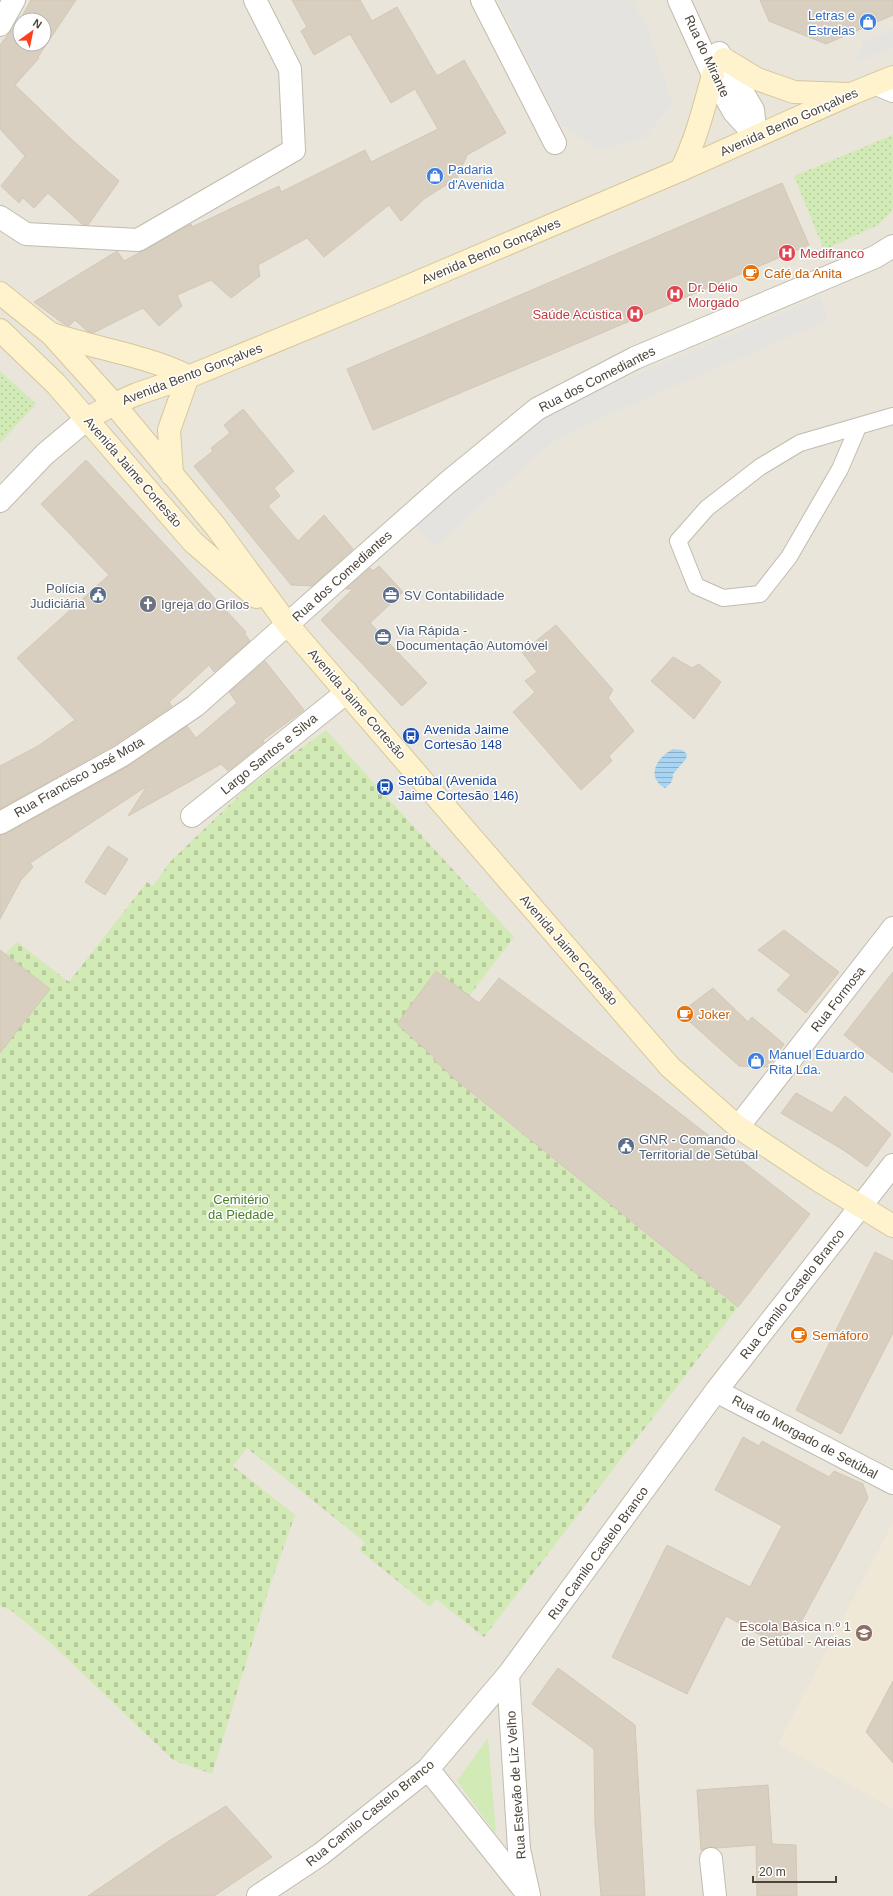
<svg xmlns="http://www.w3.org/2000/svg" width="893" height="1896" viewBox="0 0 893 1896" font-family="Helvetica,sans-serif">
  <style>
    .residential { fill: #eae5da; fill-rule: evenodd }
    .education { fill: #efe8d6 }
    .grass { fill: #d2eab5 }
    .cemetery { fill: url(#cemetery-stones) }
    .park { fill: url(#park-dots) }
    .parking { fill: #e5e3e0 }
    .water { fill: url(#water-rules) }
    .building { fill: #d8cfc1; stroke: #d3c7b4; fill-rule: evenodd }
    .lines { fill: none; stroke-linecap: round; stroke-linejoin: round }
    .lane-casing { stroke: #c2bbae; stroke-width: 18 }
    .street-casing { stroke: #c2bbae; stroke-width: 24 }
    .secondary-casing { stroke: #d6c79b; stroke-width: 24 }
    .lane { stroke: #fff; stroke-width: 16 }
    .street { stroke: #fff; stroke-width: 22 }
    .secondary { stroke: #fff3cd; stroke-width: 22 }
    .labels { text-anchor: middle; dominant-baseline: central; stroke-width: 3; stroke-linejoin: round; paint-order: stroke }
    .shop-label { font-size: 13px; fill: #366cbe; stroke: #fff; text-anchor: start }
    .street-label { font-size: 13px; fill: #4b4439; stroke: #fff }
    .health-label { font-size: 13px; fill: #be3a42; stroke: #fff; text-anchor: start }
    .food-label { font-size: 13px; fill: #c56008; stroke: #fff; text-anchor: start }
    .service-label { font-size: 13px; fill: #4e5e75; stroke: #fff; text-anchor: start }
    .worship-label { font-size: 13px; fill: #5b616d; stroke: #fff; text-anchor: start }
    .transit-label { font-size: 13px; fill: #164399; stroke: #fff; text-anchor: start }
    .park-label { font-size: 13px; fill: #4a7f2a; stroke: #fff }
    .education-label { font-size: 13px; fill: #785e54; stroke: #fff; text-anchor: end }
  </style>
  <defs>
    <pattern id="cemetery-stones" width="16" height="16" patternUnits="userSpaceOnUse"><rect width="16" height="16" fill="#d2eab5"/><path d="M2 7V4a2 2 0 0 1 4 0v3zM10 15v-3a2 2 0 0 1 4 0v3z" fill="#b6ca9c"/></pattern>
    <pattern id="park-dots" width="8" height="8" patternUnits="userSpaceOnUse"><rect width="8" height="8" fill="#d2eab5"/><path d="M2 2h.1M6 6h.1" fill="none" stroke="#b6ca9c" stroke-width="1.8" stroke-linecap="round"/></pattern>
    <pattern id="water-rules" width="6" height="5" patternUnits="userSpaceOnUse"><rect width="6" height="5" fill="#a9d4f2"/><path d="M0 2.5h6" fill="none" stroke="#8caec5"/></pattern>
  </defs>
  <rect width="100%" height="100%" fill="#f6f3ec"/>
  <path class="residential" d="M0 0H893V1896H0ZM20 20H44V44H20Z"/>
  <path class="education" d="M893 1522V1809L778 1744Z"/>
  <path class="grass" d="M488 1738 496 1834 457 1781Z"/>
  <path class="cemetery" d="M326 730 514 937 427 1051 457 1081 738 1307 484 1637 436 1599 430 1607 359 1550 365 1542 247 1448 233 1466 295 1515 269 1588 212 1774 173 1760 53 1645 12 1611 0 1606V959L17 942 69 982 147 882 153 886 170 862 248 787Z"/>
  <path class="park" d="M893 135V210L878 225 824 250 794 176Z
    M0 371 36 404 0 443Z"/>
  <path class="parking" d="M499 0H632L647 27 673 104 644 138 599 150 561 125Z
    M893 30V48L855 63 863 42Z
    M820 297 828 320 606 416 552 443 435 546 415 526 518 435 558 408Z"/>
  <path class="water" d="M673 749 682 750 687 754 686 759 673 774C673 781 671 784 665 788 645 777 657 757 673 749Z"/>
  <path class="building" d="M31 0H76L38 57 39 58 15 85 70 138 119 181 88 225 82 224 48 193 34 208 23 198 19 203 1 186 25 156 0 129V45L21 18ZM20 20H44V44H20Z
    M292 0H360L372 21 397 7 437 76 464 60 506 133 467 155 457 178 424 199 401 221 389 205 324 257 307 238 258 265 260 276 231 298 211 280 177 295 182 306 159 326 143 308 93 333 87 331 75 320 69 326 64 324 34 302 117 251 124 261 191 224 192 227 279 186 281 192 365 150 371 162 438 129 415 89 391 103 350 34 314 55 301 31 307 27Z
    M760 0H893V15L826 44 769 21Z
    M782 183 809 245 373 430 347 369Z
    M243 409 294 471 274 488 280 496 268 506 298 541 324 515 353 549 312 586 291 585 194 466 213 451 211 448 230 433 224 425Z
    M86 460 246 632 244 633 250 641 214 672 209 665 169 702 172 706 114 745 0 809V766L38 746 75 720 17 658 109 575 41 504Z
    M379 566 403 592 370 623 427 683 402 706 321 620 353 589H346L370 568 373 571Z
    M556 625 613 690 608 698 634 731 609 756 612 761 581 790 513 712 535 692 525 681 537 672 522 652Z
    M673 657 692 668 699 664 721 682 694 719 651 681Z
    M265 661 304 710 263 740 264 742 228 771 221 764 128 816 147 786 30 863 33 867 21 880 0 919V835L6 834 127 767 187 726 196 738 237 703 229 692Z
    M108 846 128 859 105 895 85 882Z
    M784 930 839 972 806 1013 777 990 791 975 758 950Z
    M0 950 50 989 0 1053Z
    M436 971 479 1003 499 978 650 1090 810 1214 738 1307 455 1079 433 1059 435 1058 397 1024Z
    M893 972V1073L844 1035Z
    M713 988 748 1022 752 1017 784 1044 768 1067 739 1066 680 1013Z
    M796 1093 832 1113 845 1096 891 1134 867 1167 845 1151 781 1113Z
    M875 1252 893 1261V1333L841 1434 796 1410Z
    M743 1437 759 1446 762 1441 829 1477 834 1471 863 1484 868 1498 801 1622 792 1623 787 1636 776 1635 773 1642 726 1616 687 1694 612 1657 667 1545 750 1587 782 1526 715 1490Z
    M558 1668 635 1725 645 1896H601L595 1825 594 1749 532 1704Z
    M893 1681V1763L866 1732Z
    M768 1785 772 1844 796 1845 797 1896H757L756 1845 717 1848 710 1847 701 1850 697 1790Z
    M226 1806 272 1857 214 1896H88L169 1841Z"/>
  <g class="lines">
    <defs>
      <path id="lane" d="M858 427 840 469 789 557 760 594 723 598 696 586 678 541 707 508 760 467 800 443 893 416"/>
      <path id="street" d="M482 0 555 143
        M679 0 713 75 734 112 756 136
        M0 25 14 0
        M719 53 753 110 756 136
        M876 84 893 91
        M0 217 26 234 138 240 294 150 290 69 255 0
        M0 501 45 454 88 418
        M192 816 347 692
        M0 823 121 756 195 706 447 483 537 409 635 358 875 257 893 246
        M738 1127 893 928
        M716 1391 893 1483
        M508 1675 519 1849 529 1895
        M428 1769 526 1892
        M711 1859 715 1896
        M258 1896 321 1854 428 1769 508 1675 716 1391 893 1165"/>
      <path id="secondary" d="M724 59 757 79 794 92 848 94
        M681 170C696 140 704 108 713 75
        M0 293 51 334 114 404 216 527 288 625 670 1067 738 1127 818 1180 893 1226
        M0 330 56 384 193 542 256 597
        M52 334C97 349 145 355 188 376
        M88 418 114 404 137 394 193 375 385 296 681 170 851 94 893 77
        M172 475 169 430 188 376"/>
    </defs>
    <use href="#lane" class="lane-casing"/>
    <use href="#street" class="street-casing"/>
    <use href="#secondary" class="secondary-casing"/>
    <use href="#lane" class="lane"/>
    <use href="#street" class="street"/>
    <use href="#secondary" class="secondary"/>
  </g>
  <defs>
    <symbol id="shop-disc" viewBox="-11 -11 22 22"><circle r="9.5" fill="#3f7fe0" stroke="#fff"/><path d="M-5-2.5h2.3a2.7 3.5 0 0 1 5.4 0H5L5.5 6h-11ZM-1.5-2.5h3a1.5 2.3 0 0 0-3 0Z" fill="#fff"/></symbol>
    <symbol id="hospital-disc" viewBox="-11 -11 22 22"><circle r="9.5" fill="#e0444e" stroke="#fff"/><path d="M-5-5h3v3.5h4V-5h3V5h-3V1.5h-4V5h-3Z" fill="#fff"/></symbol>
    <symbol id="cafe-disc" viewBox="-11 -11 22 22"><circle r="9.5" fill="#e8710a" stroke="#fff"/><path d="M-5.5-4.5H6V0H3Q3 3.5 0 3.5H-2.5Q-5.5 3.5-5.5 0ZM3-3.2v2h1.7v-2ZM-6 4.5H4V6H-6Z" fill="#fff"/></symbol>
    <symbol id="civic-disc" viewBox="-11 -11 22 22"><circle r="9.5" fill="#5c6f8a" stroke="#fff"/><path d="M-.6-6.5H3V-4.5H.6V-3L4-1V1h2V6H-6V1h2V-1L-.6-3ZM-1.2 2.5V6h2.4V2.5Z" fill="#fff"/></symbol>
    <symbol id="office-disc" viewBox="-11 -11 22 22"><circle r="9.5" fill="#5c6f8a" stroke="#fff"/><path d="M-6-3h4V-5.5h4V-3h4V5H-6ZM-1-4.5V-3h2v-1.5ZM-6 0V1H6V0Z" fill="#fff"/></symbol>
    <symbol id="church-disc" viewBox="-11 -11 22 22"><circle r="9.5" fill="#6b7280" stroke="#fff"/><path d="M-1.2-6h2.4v3.5h3.3v2.4h-3.3V6h-2.4V-.1h-3.3v-2.4h3.3Z" fill="#fff"/></symbol>
    <symbol id="bus-disc" viewBox="-11 -11 22 22"><circle r="9.5" fill="#1a4fb4" stroke="#fff"/><path d="M-5-6H5V4H4V6H2V4H-2V6H-4V4H-5ZM-3.5-4V0h7V-4ZM-3.5 1.2v1.5H-2V1.2ZM2 1.2v1.5H3.5V1.2Z" fill="#fff"/></symbol>
    <symbol id="school-disc" viewBox="-11 -11 22 22"><circle r="9.5" fill="#8d6e63" stroke="#fff"/><path d="M0-5L7-2L0 1L-7-2ZM-4 1L0 2.5L4 1V4Q0 6-4 4Z" fill="#fff"/></symbol>
  </defs>
  <g fill-rule="evenodd">
    <use href="#shop-disc" x="858" y="12" width="20" height="20"/>
    <use href="#shop-disc" x="425" y="166" width="20" height="20"/>
    <use href="#hospital-disc" x="777" y="243" width="20" height="20"/>
    <use href="#cafe-disc" x="741" y="263" width="20" height="20"/>
    <use href="#hospital-disc" x="665" y="284" width="20" height="20"/>
    <use href="#hospital-disc" x="625" y="304" width="20" height="20"/>
    <use href="#civic-disc" x="88" y="585" width="20" height="20"/>
    <use href="#office-disc" x="381" y="585" width="20" height="20"/>
    <use href="#church-disc" x="138" y="594" width="20" height="20"/>
    <use href="#office-disc" x="373" y="627" width="20" height="20"/>
    <use href="#bus-disc" x="401" y="726" width="20" height="20"/>
    <use href="#bus-disc" x="375" y="777" width="20" height="20"/>
    <use href="#cafe-disc" x="675" y="1004" width="20" height="20"/>
    <use href="#shop-disc" x="746" y="1051" width="20" height="20"/>
    <use href="#civic-disc" x="616" y="1136" width="20" height="20"/>
    <use href="#cafe-disc" x="789" y="1325" width="20" height="20"/>
    <use href="#school-disc" x="854" y="1623" width="20" height="20"/>
  </g>
  <g class="labels">
    <g class="shop-label">
      <text x="855" y="15" text-anchor="end">Letras e<tspan x="855" dy="15">Estrelas</tspan></text>
      <text x="448" y="169">Padaria<tspan x="448" dy="15">d'Avenida</tspan></text>
      <text x="769" y="1054">Manuel Eduardo<tspan x="769" dy="15">Rita Lda.</tspan></text>
    </g>
    <g class="street-label">
      <text transform="translate(707 56) rotate(65)">Rua do Mirante</text>
      <text transform="translate(789 122) rotate(-24)">Avenida Bento Gonçalves</text>
      <text transform="translate(491 251) rotate(-23)">Avenida Bento Gonçalves</text>
      <text transform="translate(192 374) rotate(-21)">Avenida Bento Gonçalves</text>
      <text transform="translate(597 379) rotate(-27)">Rua dos Comediantes</text>
      <text transform="translate(133 472) rotate(49)">Avenida Jaime Cortesão</text>
      <text transform="translate(342 576) rotate(-42)">Rua dos Comediantes</text>
      <text transform="translate(357 704) rotate(49)">Avenida Jaime Cortesão</text>
      <text transform="translate(269 754) rotate(-39)">Largo Santos e Silva</text>
      <text transform="translate(79 777) rotate(-30)">Rua Francisco José Mota</text>
      <text transform="translate(569 950) rotate(49)">Avenida Jaime Cortesão</text>
      <text transform="translate(838 999) rotate(-52)">Rua Formosa</text>
      <text transform="translate(792 1294) rotate(-52)">Rua Camilo Castelo Branco</text>
      <text transform="translate(805 1437) rotate(28)">Rua do Morgado de Setúbal</text>
      <text transform="translate(598 1553) rotate(-54)">Rua Camilo Castelo Branco</text>
      <text transform="translate(516 1785) rotate(-94)">Rua Estevão de Liz Velho</text>
      <text transform="translate(370 1813) rotate(-39)">Rua Camilo Castelo Branco</text>
    </g>
    <g class="health-label">
      <text x="800" y="253">Medifranco</text>
      <text x="688" y="287">Dr. Délio<tspan x="688" dy="15">Morgado</tspan></text>
      <text x="622" y="314" text-anchor="end">Saúde Acústica</text>
    </g>
    <g class="food-label">
      <text x="764" y="273">Café da Anita</text>
      <text x="698" y="1014">Joker</text>
      <text x="812" y="1335">Semáforo</text>
    </g>
    <g class="service-label">
      <text x="85" y="588" text-anchor="end">Polícia<tspan x="85" dy="15">Judiciária</tspan></text>
      <text x="404" y="595">SV Contabilidade</text>
      <text x="396" y="630">Via Rápida -<tspan x="396" dy="15">Documentação Automóvel</tspan></text>
      <text x="639" y="1139">GNR - Comando<tspan x="639" dy="15">Territorial de Setúbal</tspan></text>
    </g>
    <g class="worship-label">
      <text x="161" y="604">Igreja do Grilos</text>
    </g>
    <g class="transit-label">
      <text x="424" y="729">Avenida Jaime<tspan x="424" dy="15">Cortesão 148</tspan></text>
      <text x="398" y="780">Setúbal (Avenida<tspan x="398" dy="15">Jaime Cortesão 146)</tspan></text>
    </g>
    <g class="park-label">
      <text x="241" y="1199">Cemitério<tspan x="241" dy="15">da Piedade</tspan></text>
    </g>
    <g class="education-label">
      <text x="851" y="1626">Escola Básica n.º 1<tspan x="851" dy="15">de Setúbal - Areias</tspan></text>
    </g>
  </g>
  <g transform="translate(32 32) rotate(33)"><circle r="19" fill="#ffffff" stroke="#b7b4b0"/>
  <path d="M0-3L7 15L0 10L-7 15Z" fill="#fc3f1d"/>
  <text y="-6" font-size="11" font-weight="bold" text-anchor="middle" fill="#4b4439">N</text>
  </g>
  <path d="M753 1876v6h83v-6" fill="none" stroke="#4b4439" stroke-width="2"/>
  <text x="759" y="1876" font-size="12" fill="#4b4439" stroke="#ffffff" stroke-width="3" paint-order="stroke">20 m</text>
</svg>
